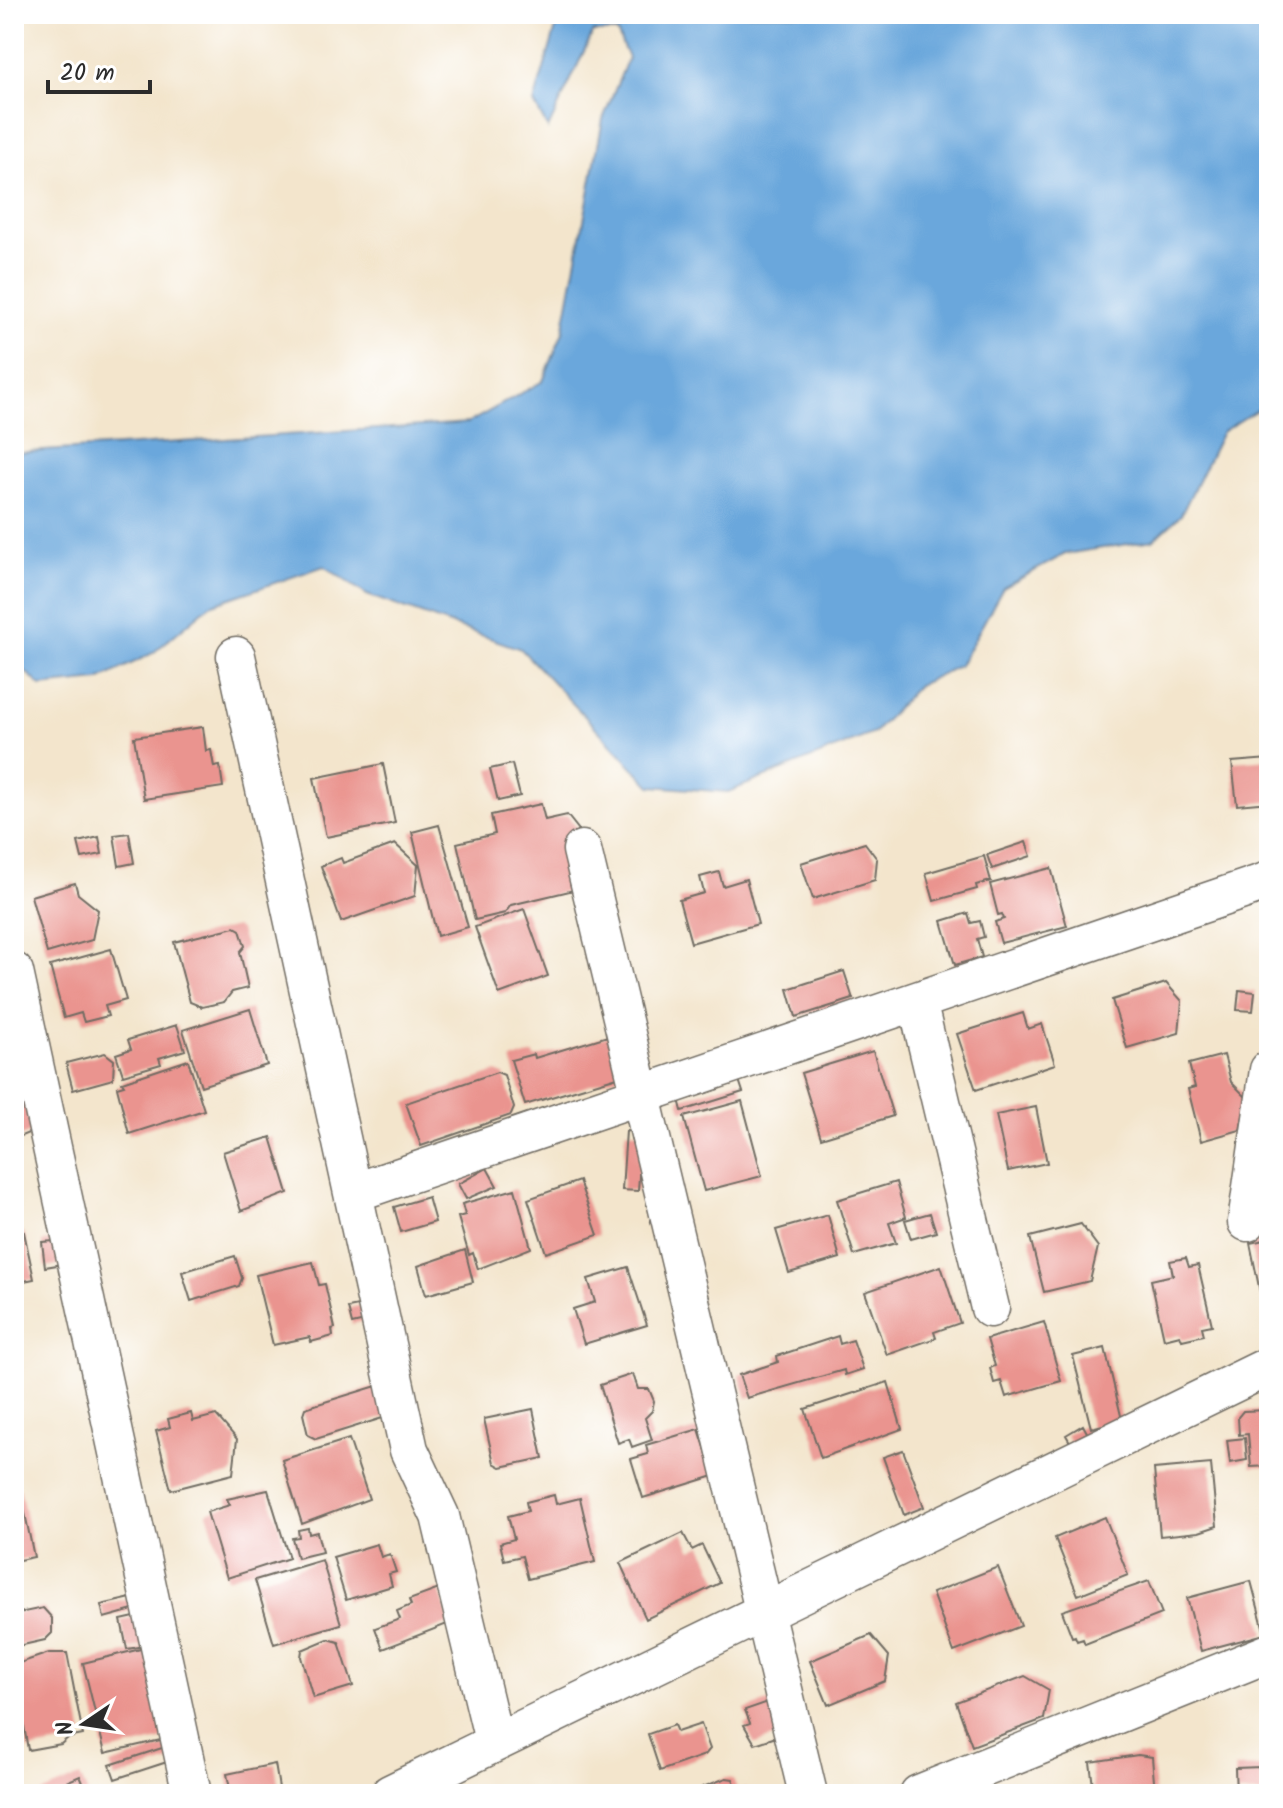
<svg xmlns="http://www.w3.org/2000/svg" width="1283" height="1808" viewBox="0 0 1283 1808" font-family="Kalam,sans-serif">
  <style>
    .water { fill: #6aa7dc; stroke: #4a6984; stroke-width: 2 }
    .building { fill: #ea948f }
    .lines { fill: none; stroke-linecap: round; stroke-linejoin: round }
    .street-casing { stroke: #716c63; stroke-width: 41 }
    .street { stroke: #fff; stroke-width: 38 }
  </style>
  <rect width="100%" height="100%" fill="#fff"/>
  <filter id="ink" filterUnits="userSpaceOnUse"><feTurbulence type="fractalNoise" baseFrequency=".0125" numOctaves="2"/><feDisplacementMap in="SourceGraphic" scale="16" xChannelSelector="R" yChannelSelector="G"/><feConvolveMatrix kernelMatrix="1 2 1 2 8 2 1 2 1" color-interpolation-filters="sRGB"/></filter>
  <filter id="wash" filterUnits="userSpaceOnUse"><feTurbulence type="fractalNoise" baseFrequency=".006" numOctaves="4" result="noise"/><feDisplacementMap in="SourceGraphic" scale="32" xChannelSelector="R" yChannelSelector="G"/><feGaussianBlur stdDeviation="1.8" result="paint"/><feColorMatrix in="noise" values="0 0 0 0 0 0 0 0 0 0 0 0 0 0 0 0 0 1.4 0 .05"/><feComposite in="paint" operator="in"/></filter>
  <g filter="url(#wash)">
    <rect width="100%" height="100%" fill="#f3e5cc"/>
    <path class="water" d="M560 14H1269V402L1222 432 1181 515 1153 540 1065 554 1003 588 960 665 918 685 874 733 728 792 651 786 521 649 367 595 324 566 210 605 153 653 99 680 41 686 14 661V453L468 423 543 381 563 332 603 119 628 58 617 32H593L548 129 534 103Z"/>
    <g id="blocks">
      <path class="building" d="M203 727 206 751 211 750 214 767 220 766 223 787 144 799 134 737Z
        M1269 759V802L1237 805 1232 762Z
        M383 764 395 823 326 837 314 778Z
        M512 764 520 796 498 801 490 769Z
        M541 804 545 820 567 815 582 834 574 890 511 905 505 913 475 920 457 843 495 834 491 815Z
        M439 825 468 927 437 936 412 832Z
        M129 833 134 863 119 866 114 835Z
        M99 837 102 854 82 858 78 842Z
        M1026 842 1031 856 992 869 987 855Z
        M865 843 877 859 875 880 813 899 801 863Z
        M395 844 418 865 415 896 341 922 321 866 341 858 343 863Z
        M984 856 991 881 976 885 977 889 934 901 926 873Z
        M1051 868 1067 926 1001 943 995 922 1004 919 1002 914 998 915 990 884Z
        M719 872 723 886 746 879 758 924 691 943 679 900 704 893 700 877Z
        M75 883 78 894 98 910 92 940 47 953 31 896Z
        M524 909 548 976 499 994 475 927Z
        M968 913 971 923 980 921 984 937 977 939 982 957 955 965 942 921Z
        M235 927 240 930 245 946 240 952 248 988 232 992 224 1002 202 1007 190 1002 174 942Z
        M111 949 126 1000 105 1006 108 1016 84 1022 81 1013 64 1018 50 966Z
        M844 971 853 999 796 1017 788 989Z
        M1166 983 1182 1001 1179 1033 1127 1048 1112 1000Z
        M1239 990 1255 992 1253 1011 1237 1010Z
        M250 1009 267 1065 201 1086 183 1030Z
        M1023 1013 1028 1029 1042 1024 1055 1064 976 1090 957 1034Z
        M177 1025 185 1050 159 1058 161 1064 123 1075 116 1054 131 1049 128 1040Z
        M611 1035 624 1075 525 1105 511 1060 534 1054 535 1058Z
        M873 1051 893 1116 821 1138 801 1073Z
        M105 1053 114 1060 113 1079 73 1090 66 1063Z
        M1224 1055 1231 1082 1247 1098 1240 1130 1201 1141 1188 1089 1195 1087 1189 1064Z
        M188 1060 204 1110 129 1134 117 1087 124 1085 122 1082Z
        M497 1072 504 1075 514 1108 511 1115 421 1146 406 1103Z
        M21 1079 31 1132 14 1139V1080Z
        M739 1080 743 1092 682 1111 679 1099Z
        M742 1101 762 1176 704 1191 684 1117Z
        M1036 1107 1047 1163 1008 1171 996 1115Z
        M626 1131 642 1132 638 1191 622 1190Z
        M271 1137 288 1193 241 1211 223 1152Z
        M487 1168 497 1186 466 1199 458 1184Z
        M579 1181 598 1235 546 1253 528 1199Z
        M896 1182 906 1217 889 1223 896 1243 854 1255 837 1200Z
        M515 1189 531 1248 478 1269 473 1253 469 1255 458 1217 465 1215 462 1204Z
        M428 1197 435 1222 401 1232 394 1207Z
        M930 1213 936 1232 911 1239 905 1220Z
        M828 1215 840 1258 789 1273 776 1230Z
        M1081 1224 1098 1247 1090 1281 1044 1292 1030 1237Z
        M24 1232 34 1279 14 1283V1234Z
        M1269 1239V1290L1260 1292 1250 1243Z
        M54 1241 62 1260 57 1265 45 1267 42 1242Z
        M465 1250 473 1282 426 1295 418 1266Z
        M235 1256 242 1278 239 1286 191 1301 182 1272Z
        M1186 1258 1189 1267 1198 1265 1212 1325 1202 1327 1204 1335 1182 1340 1180 1335 1164 1339 1151 1280 1173 1275 1170 1261Z
        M313 1262 319 1285 325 1284 335 1328 332 1329 333 1336 311 1342 310 1337 273 1345 256 1275Z
        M941 1266 960 1323 934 1332 936 1338 887 1355 865 1292Z
        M628 1267 647 1325 584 1344 573 1309 595 1302 588 1279Z
        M373 1303 365 1321 352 1324 348 1308Z
        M1044 1322 1061 1381 1006 1397 1001 1381 994 1383 990 1368 995 1366 987 1339Z
        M838 1336 840 1344 853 1340 863 1369 845 1375 844 1370 747 1398 739 1375 778 1362 777 1356Z
        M1105 1348 1122 1420 1091 1428 1073 1356Z
        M633 1374 638 1389H649L654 1401 652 1411 645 1418 652 1440 632 1447 629 1439 618 1443 600 1385Z
        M888 1382 902 1429 821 1458 805 1409Z
        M383 1384 392 1415 316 1439 308 1435 303 1414 305 1408Z
        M533 1409 543 1458 501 1467 494 1463 484 1419Z
        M1268 1410 1269 1466 1251 1467 1248 1434 1239 1435 1238 1417 1243 1411Z
        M191 1413 193 1421 216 1415 237 1439 233 1474 171 1490 156 1431 170 1427 168 1419Z
        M1083 1425 1091 1440 1074 1449 1066 1435Z
        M699 1429 714 1476 643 1498 631 1459 648 1454 646 1445Z
        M1245 1438 1247 1460 1230 1463 1227 1440Z
        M349 1439 369 1499 302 1524 282 1460Z
        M903 1450 924 1507 904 1515 883 1457Z
        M1211 1464 1217 1526 1199 1532 1160 1536 1154 1469Z
        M14 1488 20 1489 34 1557 14 1561Z
        M268 1490 289 1558 227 1578 207 1512 230 1505 227 1499Z
        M554 1495 556 1504 580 1498 595 1562 528 1579 522 1556 504 1560 500 1543 514 1539 508 1516 528 1511 526 1502Z
        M1105 1517 1128 1575 1078 1595 1055 1538Z
        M308 1528 309 1534 317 1532 322 1552 297 1558 292 1538 299 1537 298 1530Z
        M683 1533 692 1550 702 1545 720 1583 646 1619 620 1563Z
        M377 1544 381 1557 390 1554 396 1572 389 1574 392 1586 346 1600 333 1557Z
        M322 1560 341 1624 274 1644 255 1580Z
        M998 1567 1021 1626 954 1652 932 1593Z
        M1149 1581 1162 1614 1085 1644 1083 1639 1077 1641 1075 1636 1072 1637 1062 1611Z
        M1251 1581 1265 1634 1201 1651 1187 1598Z
        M439 1589 450 1623 383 1649 375 1628 400 1619 397 1611 411 1605 409 1600Z
        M131 1598 133 1610 104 1618 101 1605Z
        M43 1608 52 1618V1633L45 1640 14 1647V1614Z
        M139 1616 145 1646 127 1649 121 1620Z
        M871 1635 889 1656 885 1681 828 1705 810 1661Z
        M328 1639 339 1642 353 1686 313 1698 301 1657 302 1650Z
        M149 1647 165 1739 105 1753 83 1663Z
        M49 1653H67L83 1735 68 1738 61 1744 28 1750 14 1665Z
        M1025 1676 1049 1690 1044 1719 972 1746 956 1702Z
        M771 1701 782 1735 755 1744 744 1725 750 1723 745 1710Z
        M701 1724 710 1749 705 1755 660 1771 648 1734 674 1725 677 1732Z
        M168 1746 173 1760 115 1779 110 1765Z
        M1138 1755 1152 1757 1155 1794H1094L1090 1762Z
        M275 1764 280 1794H231L227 1774Z
        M1261 1767 1262 1794H1236L1235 1768Z
        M80 1776 88 1794H38Z
        M726 1778 733 1779 738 1791 746 1787 749 1794H685Z"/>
    </g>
  </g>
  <g filter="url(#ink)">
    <use href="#blocks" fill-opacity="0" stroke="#716c63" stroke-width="2"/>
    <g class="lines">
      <defs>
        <path id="street" d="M236 656 409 1450 440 1516 494 1741
          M582 850 808 1794
          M14 972 192 1794
          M917 1001 990 1308
          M353 1193 1269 881
          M1247 1222 1269 1070
          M390 1794 1269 1366
          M919 1794 1269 1653"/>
      </defs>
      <use href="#street" class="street-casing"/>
      <use href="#street" class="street"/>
    </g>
  </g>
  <rect width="1283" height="1808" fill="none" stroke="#fff" stroke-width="48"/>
  <g transform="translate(84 1724) rotate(257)" stroke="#ffffff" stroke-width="6" paint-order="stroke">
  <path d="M0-6L14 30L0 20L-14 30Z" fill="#2b2b2b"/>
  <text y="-12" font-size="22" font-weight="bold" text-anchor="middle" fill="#2b2b2b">N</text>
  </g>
  <path d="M48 80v12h102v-12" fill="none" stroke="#2b2b2b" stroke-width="4"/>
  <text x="60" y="80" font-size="24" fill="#2b2b2b" stroke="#ffffff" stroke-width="6" paint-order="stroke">20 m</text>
</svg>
